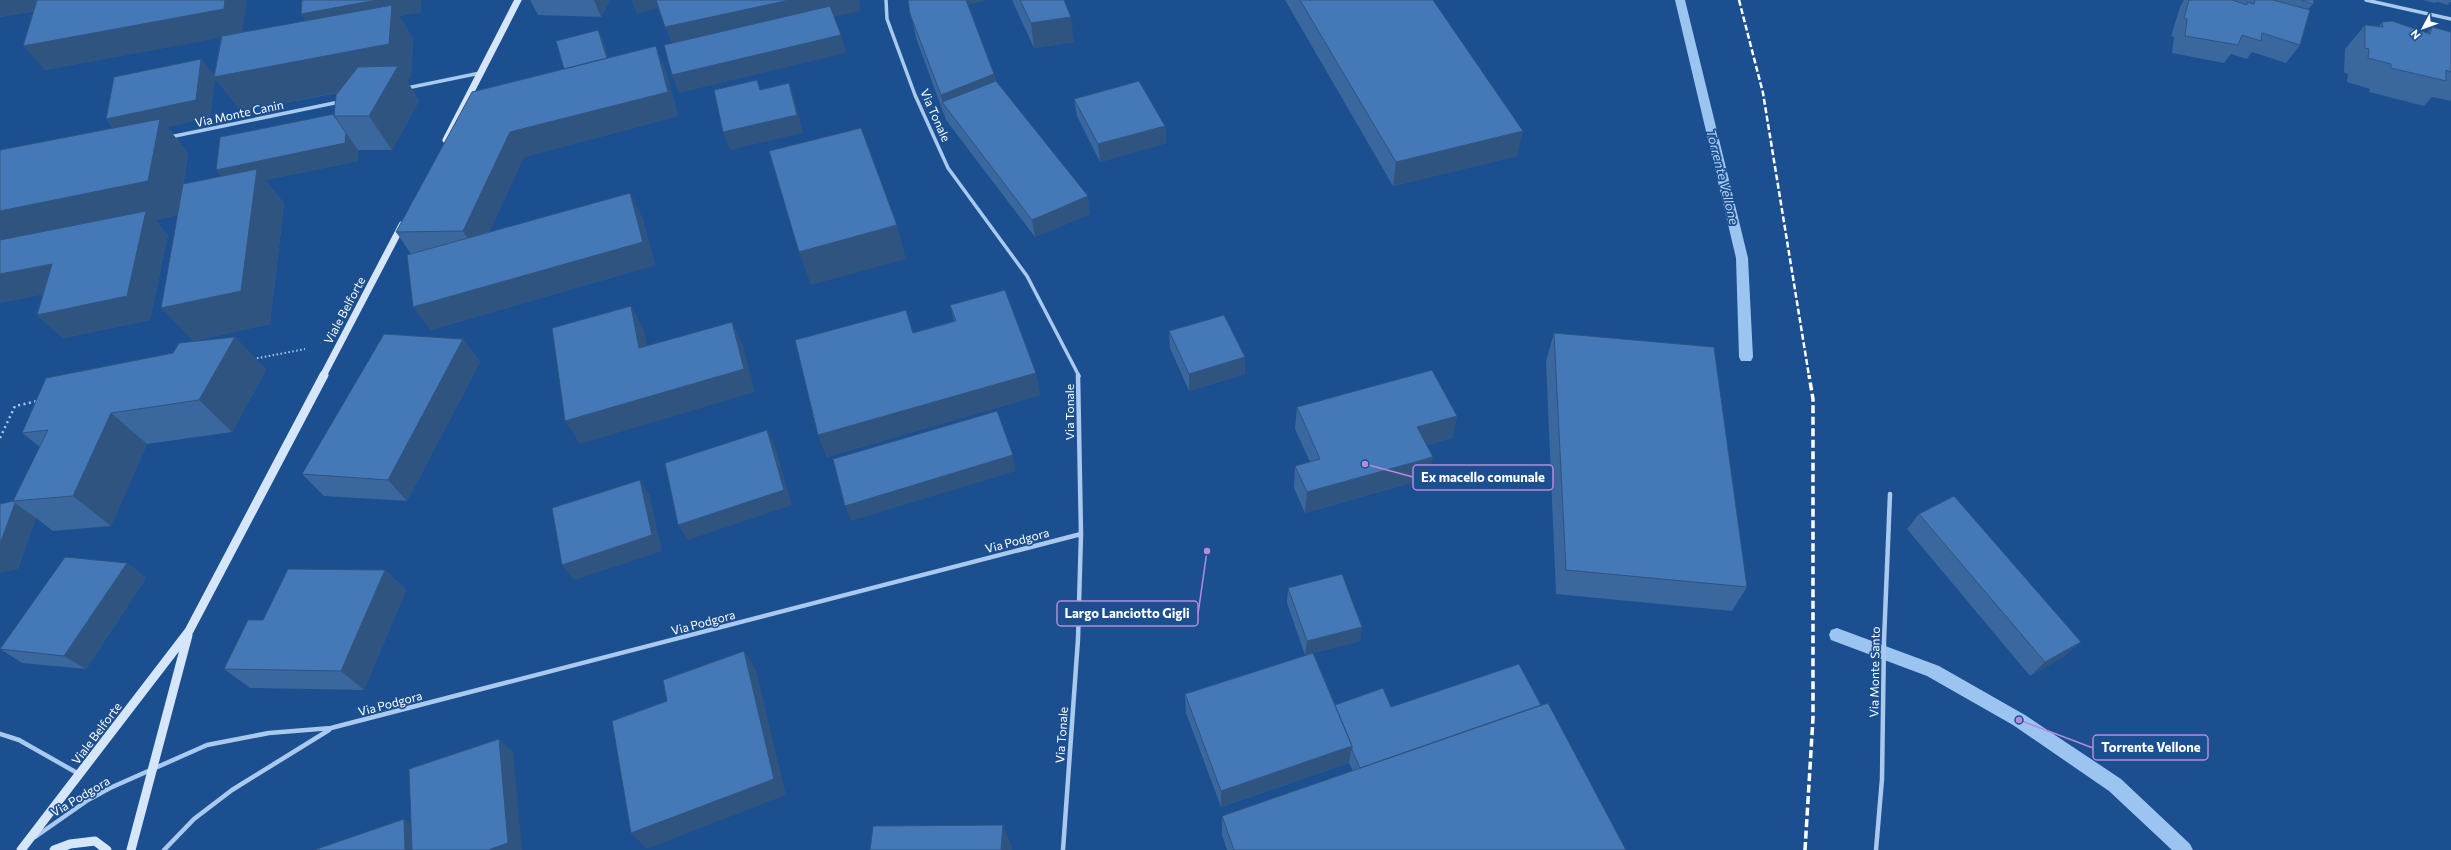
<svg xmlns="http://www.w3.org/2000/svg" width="2451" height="850" viewBox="0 0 2451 850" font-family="Commissioner,sans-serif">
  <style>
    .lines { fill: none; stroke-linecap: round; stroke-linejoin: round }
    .stream { fill: #9cc4f0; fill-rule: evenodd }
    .path-far1 { stroke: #a9c9ee; stroke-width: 2; stroke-dasharray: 1.5 2.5; stroke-linecap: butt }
    .path { stroke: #a9c9ee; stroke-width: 2.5; stroke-dasharray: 2 3.5; stroke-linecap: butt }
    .street-far1 { stroke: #a9c9ee; stroke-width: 3.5 }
    .street { stroke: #a9c9ee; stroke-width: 4.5 }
    .secondary-far1 { stroke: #d6e6fa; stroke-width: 7 }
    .secondary { stroke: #d6e6fa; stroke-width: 9 }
    .rail-far1 { stroke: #fff; stroke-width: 2.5; stroke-dasharray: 6 2.5; stroke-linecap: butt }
    .rail { stroke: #fff; stroke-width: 3.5; stroke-dasharray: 8 3.5; stroke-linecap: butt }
    .wall { fill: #3a679d }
    .shaded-wall { fill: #305480 }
    .building { fill: #4478b7; stroke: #305480 }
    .labels { text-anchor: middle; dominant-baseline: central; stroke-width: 3.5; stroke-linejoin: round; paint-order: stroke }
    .street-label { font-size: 12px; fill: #fff; stroke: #1b4f8f }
    .water-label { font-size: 13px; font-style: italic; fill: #b5d3f5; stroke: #1b4f8f }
    .leader { fill: none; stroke: #b68bdc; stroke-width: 1.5 }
    .callout-dot { fill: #b68bdc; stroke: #1b4f8f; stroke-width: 1.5 }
    .callout { fill: #1b4f8f; stroke: #b68bdc; stroke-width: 1.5 }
    .callout-label { font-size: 13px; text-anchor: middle; font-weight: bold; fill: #fff }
  </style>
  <rect width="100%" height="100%" fill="#1b4f8f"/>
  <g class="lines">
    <path class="stream" d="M1675 0H1685L1748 258 1753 357 1751 361H1741L1739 357 1736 258Z
      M1837 628 1939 666 2025 715 2121 779 2190 844 2193 850H2172L2109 791 2013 725 1927 676 1831 640 1829 635 1831 630Z"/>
    <path class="path-far1" d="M253 359 305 349"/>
    <path class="path" d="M0 438 15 406 38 401"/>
    <path class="street-far1" d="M886 0 887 19 915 95 948 168 1027 276 1079 376
      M2366 0 2451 19
      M407 88 480 73
      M170 137 339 102"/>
    <path class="street" d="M0 734 19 740 79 774
      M35 837 88 800 110 788 207 745 269 733 331 728 1081 534
      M164 850 194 819 232 790 329 730
      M1063 850 1078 639 1081 534 1078 375
      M1876 850 1882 779 1884 641 1890 494"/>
    <path class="secondary-far1" d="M446 140 518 0
      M323 376 402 225"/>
    <path class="secondary" d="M21 850 189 631 324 375
      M54 850 70 844 95 841 107 850
      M131 850 188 635"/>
    <path class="rail-far1" d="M1739 0 1763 93 1809 376"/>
    <path class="rail" d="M1805 850 1813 718V399L1809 375"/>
  </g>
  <path class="wall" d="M0 0 242 32 305 21 302 0H421V12L399 16 413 39 411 78 406 79 419 101 392 150H358V161L265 180 284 203 270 324 193 341 178 215 155 220 168 235 150 320 63 338 37 315 43 294 0 303V150L113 128 106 119 201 59 215 77 210 117 167 127 188 153 183 186 221 176 334 114 338 93 241 111 214 77 221 37 45 70 34 11 0 17Z
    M530 0H610L601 17 538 15Z
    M908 0H986L968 4 994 74 996 81 1090 214 1035 237 946 120 916 38Z
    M1012 0H1064L1074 42 1034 48Z
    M1285 0H1433L1517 156 1393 186Z
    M2184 0H2314L2313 4 2308 9 2300 45 2286 63 2252 52 2247 59 2231 54 2224 63 2172 53 2174 37 2171 36 2180 7Z
    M2423 0H2451V2H2450L2448 5 2438 2 2435 3Z
    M2382 22 2427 33 2432 27 2451 32V101L2432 97 2424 106 2369 92 2370 89 2347 82 2348 74 2344 72 2345 49 2365 25 2379 26Z
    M598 30 603 40 608 58 666 71 678 116 524 157 489 232 642 217 655 265 430 330 411 254 396 232 564 69Z
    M1074 99 1165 126 1166 143 1100 162 1077 116Z
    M950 305 1036 373 1040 395 827 457 818 435 913 333 954 321Z
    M1169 331 1245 357V374L1189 391 1170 348Z
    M1554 333 1747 587 1732 611 1556 594 1546 361Z
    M235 337 266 370 232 432 147 444 111 526 53 531 36 518 18 569 0 572V504L13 501 40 447 22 433 173 353Z
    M463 339 480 362 407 501 324 496 302 474Z
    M1297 407 1457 416 1452 438 1427 445 1428 478 1305 513 1294 488 1295 466 1310 462 1295 429Z
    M1919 514 2065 656 2030 676 1907 529Z
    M127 563 146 578 86 669 22 663 0 649Z
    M385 570 406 590 364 690 250 688 224 669Z
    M1288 588 1362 627 1360 641 1313 653 1335 705 1391 707 1541 705 1626 850H1227L1222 835V816L1353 771 1349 763 1221 807 1186 713 1185 694 1311 654 1305 655 1287 603Z"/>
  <path class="shaded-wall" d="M0 0H91L0 17Z
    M225 0H247L242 34 45 70 23 46Z
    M377 0H421V12L399 16 413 39 411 78 406 79 419 101 392 150 369 116 388 83 241 111 214 77 313 32 301 14Z
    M594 0H610L601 17Z
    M631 0H685L637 14Z
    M790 0H859L860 11 675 52 665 27Z
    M963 0H986L964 5Z
    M1071 17 1074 42 1034 48 1031 23Z
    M598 30 603 40 611 68 569 79Z
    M841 35 846 53 679 93 672 75Z
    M656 46 666 71 678 116 524 157 479 255 463 231 510 132Z
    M201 59 215 77 210 117 167 127 188 153 178 215 155 220 168 235 150 320 63 338 37 315 144 222 0 247V211L121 137 106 119Z
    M994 74 999 99 942 102 946 120 941 95Z
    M789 83 795 101 803 133 730 150 723 132Z
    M1165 126 1166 143 1100 162 1098 144Z
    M1523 131 1517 156 1393 186 1396 162Z
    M346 133 358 150V161L265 180 284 203 270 324 193 341 161 308 230 187 216 170Z
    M630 193 642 217 655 265 430 330 413 307Z
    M1088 196 1090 214 1035 237 1032 220Z
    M897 225 906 259 811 285 799 252Z
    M52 264 76 288 0 303V274Z
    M631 306 644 330 652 371 639 348Z
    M732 322 743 345 755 392 580 444 565 421Z
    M235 337 266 370 232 432 199 400Z
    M463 339 480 362 407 501 388 480Z
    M1245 357V374L1189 391V374Z
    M1036 373 1040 395 827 457 818 435Z
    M111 413 147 444 111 526 73 496Z
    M1457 416 1452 438 1413 449 1417 427Z
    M767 430 775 446 792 505 688 540 678 525Z
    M1013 455 1016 471 851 521 845 506Z
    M1433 457 1428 478 1305 513 1307 492Z
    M640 480 650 496 662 551 574 580 562 565Z
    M15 503 36 518 18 569 0 572V544Z
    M127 563 146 578 86 669 64 656Z
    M385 570 406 590 364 690 341 671Z
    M1362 627 1360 641 1305 655 1307 641Z
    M2081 642 2065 656 2030 676 2045 662Z
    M744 651 756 670 786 795 647 849 631 833Z
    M499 739 513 752 522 850H488Z
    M1352 746 1349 763 1221 807V791Z
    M404 819 427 835 428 850H405Z
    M1003 825 1012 847V850H1001Z"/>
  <path class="building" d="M37 0H225L224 9 23 46Z
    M302 0H377L301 14Z
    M656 0H790L665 27Z
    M908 0H966L994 74 941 95 910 14Z
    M1020 0H1064L1071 17 1031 23Z
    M1300 0H1433L1523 131 1396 162Z
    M2189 0H2232L2247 5V2L2254 4 2255 0H2273L2310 10 2300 45 2262 33 2261 41 2242 35 2238 45 2185 36 2187 19 2184 18Z
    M2301 0H2314L2313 4Z
    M392 5 389 44 214 77 222 36Z
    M830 6 841 35 672 75 664 45Z
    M2392 21 2430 34 2432 27 2451 32V72L2446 70V81L2391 68V64L2368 58 2369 49 2365 48V25L2383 27 2382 22Z
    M598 30 607 58 564 69 556 41Z
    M656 46 668 92 510 132 463 231 396 232 472 92Z
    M201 59 196 100 106 119 114 77Z
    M398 66 369 116H334L336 95 358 67Z
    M757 80 760 90 789 83 797 115 723 132 714 90Z
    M996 81 1088 196 1032 220 942 102Z
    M1139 81 1165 126 1098 144 1074 99Z
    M334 114V116L346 133 345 143 216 170 220 137Z
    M160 119 148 181 0 211V150Z
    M861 128 897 225 799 252 769 151Z
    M257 169 241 291 161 308 183 184Z
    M630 193 643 242 413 307 407 255Z
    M146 211 127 296 37 315 52 264 0 274V240Z
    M1005 290 1036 373 818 435 795 340 906 310 913 333 956 321 950 305Z
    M631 306 639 348 732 322 744 369 565 421 552 328Z
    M1224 315 1245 357 1189 374 1169 331Z
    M1554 333 1714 347 1747 587 1566 570Z
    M384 334 463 339 388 480 302 474Z
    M235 337 199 400 111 413 73 496 13 501 48 430 22 433 46 378 173 353 179 343Z
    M1432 370 1457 416 1417 427 1433 457 1307 492 1295 466 1320 459 1297 407Z
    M997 411 1013 455 845 506 833 459Z
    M767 430 784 490 678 525 665 463Z
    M640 480 652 535 562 565 552 508Z
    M1954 496 2081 642 2045 662 1919 514Z
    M13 501 15 503 0 544V504Z
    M65 557 127 563 64 656 0 649Z
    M288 569 385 570 341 671 224 669 248 620H263Z
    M1342 574 1362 627 1307 641 1288 588Z
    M744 651 774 779 631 833 612 721 667 701 663 680Z
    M1313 653 1352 746 1221 791 1185 694Z
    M1519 664 1541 705 1360 768 1352 750V746L1335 705 1383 688 1391 707Z
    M1548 703 1626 850H1234L1222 816Z
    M499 739 508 843 488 850H412L409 769Z
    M404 819 405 850H314Z
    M1003 825 1001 850H870L873 826Z"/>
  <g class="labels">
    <g class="street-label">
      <text transform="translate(239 113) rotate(-12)">Via Monte Canin</text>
      <text transform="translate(936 115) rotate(66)">Via Tonale</text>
      <text transform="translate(344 310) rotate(-62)">Viale Belforte</text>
      <text transform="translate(1069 412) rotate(-90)">Via Tonale</text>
      <text transform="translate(1017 540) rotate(-15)">Via Podgora</text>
      <text transform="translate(703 622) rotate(-15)">Via Podgora</text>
      <text transform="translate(1874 672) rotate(-89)">Via Monte Santo</text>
      <text transform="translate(390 703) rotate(-15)">Via Podgora</text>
      <text transform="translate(96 733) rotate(-53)">Viale Belforte</text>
      <text transform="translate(1061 735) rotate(-86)">Via Tonale</text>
      <text transform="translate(80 796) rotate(-31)">Via Podgora</text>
    </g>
    <g class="water-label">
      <text transform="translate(1723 177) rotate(76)">Torrente Vellone</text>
    </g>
  </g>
  <path class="leader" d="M1365 464L1413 477M1207 551L1198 614M2019 720L2093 748"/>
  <g class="callout-dot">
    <circle cx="1365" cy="464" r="4"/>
    <circle cx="1207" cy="551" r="4"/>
    <circle cx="2019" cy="720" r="4"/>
  </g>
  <g class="callout">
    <rect x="1413" y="465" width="140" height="25" rx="4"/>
    <rect x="1057" y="601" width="141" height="25" rx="4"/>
    <rect x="2093" y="735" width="115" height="25" rx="4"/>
  </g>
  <g class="callout-label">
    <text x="1483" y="482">Ex macello comunale</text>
    <text x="1127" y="618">Largo Lanciotto Gigli</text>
    <text x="2151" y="752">Torrente Vellone</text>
  </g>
  <g transform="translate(2423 28) rotate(229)" stroke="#1b4f8f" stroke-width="3" paint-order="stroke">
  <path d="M0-3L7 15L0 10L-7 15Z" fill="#ffffff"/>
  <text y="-6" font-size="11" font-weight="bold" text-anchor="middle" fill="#ffffff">N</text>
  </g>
</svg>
